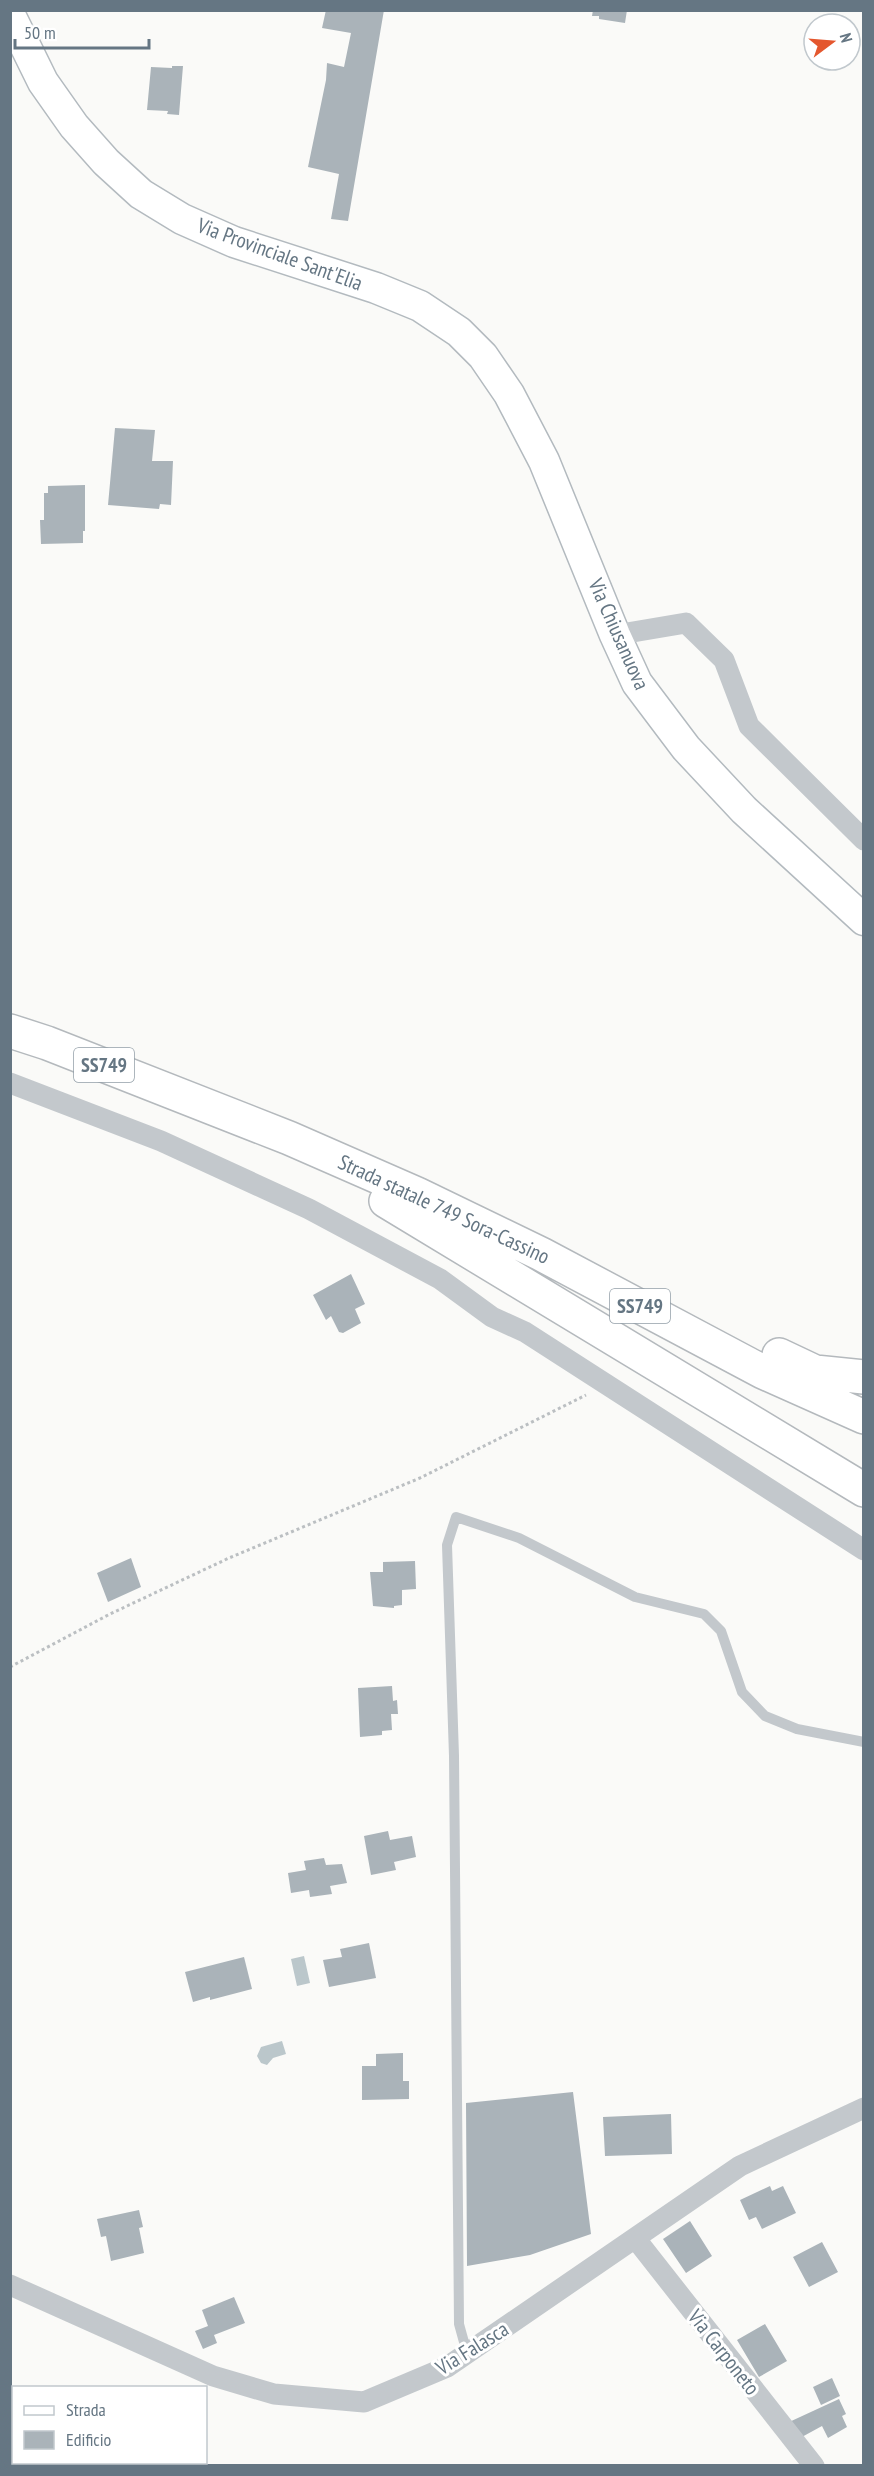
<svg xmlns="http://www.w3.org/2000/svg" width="874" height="2476" viewBox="0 0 874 2476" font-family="'PT Sans Narrow',sans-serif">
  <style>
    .water { fill: #bbc7cb }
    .building { fill: #aab3b9 }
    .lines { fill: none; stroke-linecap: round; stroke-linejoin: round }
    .secondary-casing { stroke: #b3babf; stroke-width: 33 }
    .highway-casing { stroke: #b4b9bd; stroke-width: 36 }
    .path { stroke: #bbbfc2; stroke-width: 3; stroke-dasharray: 3 3; stroke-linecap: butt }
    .lane { stroke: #c3c8cc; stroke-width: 10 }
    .street { stroke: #c3c8cc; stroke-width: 21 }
    .secondary { stroke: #fff; stroke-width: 30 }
    .highway { stroke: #fff; stroke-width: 33 }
    .labels { text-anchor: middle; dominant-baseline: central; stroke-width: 6; stroke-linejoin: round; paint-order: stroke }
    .shield { fill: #fff; stroke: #939fa8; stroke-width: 1.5 }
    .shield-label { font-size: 20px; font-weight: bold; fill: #657683 }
    .street-label { font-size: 21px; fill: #657683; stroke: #fff }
  </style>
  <rect width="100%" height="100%" fill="#fafaf8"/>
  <path class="water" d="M304 1956 310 1983 297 1986 291 1959Z
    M282 2041 286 2054 273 2058 267 2065 261 2063 257 2056 261 2047Z"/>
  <path class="building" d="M326 10H384L348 221 331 219 339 174 308 167 326 80 327 63 344 67 351 33 322 28Z
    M593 10H627L625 23 599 19V16H592Z
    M172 66H183L179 115 167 114 168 111 147 110 151 67 172 68Z
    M115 428 155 430 152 461H173L171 505 160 504 159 509 108 505Z
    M85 485V531H83V543L41 544 40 520H44V493H48V486Z
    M351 1274 365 1304 355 1309 361 1323 343 1333 339 1332 331 1316 326 1320 313 1295Z
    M131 1558 141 1587 108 1602 97 1573Z
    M415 1561 416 1589 402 1590V1605L394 1606V1608L373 1606 370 1572H383V1562Z
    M392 1686 393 1701 397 1700 398 1714H391L392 1730 382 1731V1735L360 1737 358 1688Z
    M388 1831 390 1840 412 1836 416 1857 394 1862 396 1870 371 1875 364 1836Z
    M324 1858 326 1865 342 1864 347 1883 330 1886 332 1894 310 1897 309 1890 291 1893 288 1873 306 1870 304 1861Z
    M369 1943 376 1978 329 1987 323 1960 342 1957 340 1949Z
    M244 1957 252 1989 210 2000V1997L193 2002 185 1972Z
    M403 2053V2081H409V2099L362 2100V2066H376V2054Z
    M573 2092 591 2234 530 2255 467 2266 466 2103Z
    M671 2114 672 2154 605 2156 603 2117Z
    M770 2186 772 2191 783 2186 796 2213 762 2229 756 2217 749 2220 740 2200Z
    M139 2210 143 2227 139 2228 144 2253 111 2261 106 2236 101 2237 97 2219Z
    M690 2221 712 2256 686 2273 663 2239Z
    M822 2242 838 2272 809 2287 793 2257Z
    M234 2297 245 2323 214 2335 217 2343 203 2349 195 2331 208 2326 202 2310Z
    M765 2324 787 2361 759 2377 737 2340Z
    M832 2378 840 2396 821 2405 813 2387Z
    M839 2399 846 2414 842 2416 847 2427 828 2438 822 2426 800 2438 787 2423Z"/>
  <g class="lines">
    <defs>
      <path id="secondary" d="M10 15 43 82 74 126 106 162 141 194 182 219 234 242 376 288 420 306 459 332 483 356 509 394 544 461 615 635 637 683 686 748 744 810 864 920"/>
      <path id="highway" d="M10 1031 47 1043 289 1138 417 1194 541 1254 763 1372 864 1417
        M386 1201 864 1490
        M779 1355 815 1372 864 1377"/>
    </defs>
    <use href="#secondary" class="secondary-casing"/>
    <use href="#highway" class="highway-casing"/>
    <path class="path" d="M10 1667 110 1614 229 1558 420 1478 586 1395"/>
    <path class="lane" d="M467 2353 459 2324 454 1756 447 1545 456 1517 519 1538 635 1597 704 1614 721 1631 742 1692 765 1716 797 1729 864 1742"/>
    <path class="street" d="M615 635 686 623 724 660 749 726 864 840
      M10 1083 161 1141 309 1209 440 1279 492 1317 525 1332 864 1550
      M635 2238 814 2466
      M10 2285 213 2376 274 2394 364 2402 447 2367 740 2166 864 2108"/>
    <use href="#secondary" class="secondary"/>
    <use href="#highway" class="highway"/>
  </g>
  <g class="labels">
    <g class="shield">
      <rect x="74" y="1048" width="60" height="34" rx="4.5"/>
      <rect x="610" y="1289" width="60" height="34" rx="4.5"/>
    </g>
    <g class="shield-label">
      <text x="104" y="1065">SS749</text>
      <text x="640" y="1306">SS749</text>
    </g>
    <g class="street-label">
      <text transform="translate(280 254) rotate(20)">Via Provinciale Sant'Elia</text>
      <text transform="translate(619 634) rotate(66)">Via Chiusanuova</text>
      <text transform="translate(444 1209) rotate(25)">Strada statale 749 Sora-Cassino</text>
      <text transform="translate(472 2348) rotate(-32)">Via Falasca</text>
      <text transform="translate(724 2352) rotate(52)">Via Carponeto</text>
    </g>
  </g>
  <rect width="874" height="2476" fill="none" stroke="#657683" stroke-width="24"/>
  <rect x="12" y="2386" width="195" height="78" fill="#ffffff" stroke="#c1c8cd" stroke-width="1.5"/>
  <rect x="24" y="2406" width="30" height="9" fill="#ffffff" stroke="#c1c8cd" stroke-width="1.5"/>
  <text x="66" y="2416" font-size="18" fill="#657683">Strada</text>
  <rect x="24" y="2431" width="30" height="18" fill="#aab3b9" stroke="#c1c8cd" stroke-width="1.5"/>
  <text x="66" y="2446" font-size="18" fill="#657683">Edificio</text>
  <g transform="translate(832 42) rotate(74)"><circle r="28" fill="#ffffff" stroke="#c1c8cd" stroke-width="1.5"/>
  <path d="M0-4.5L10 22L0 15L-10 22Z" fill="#e4572e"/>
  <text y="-9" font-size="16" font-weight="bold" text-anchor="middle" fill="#657683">N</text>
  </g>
  <path d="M15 39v9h134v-9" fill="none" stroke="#657683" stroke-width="3"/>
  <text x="24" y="39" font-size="18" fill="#657683" stroke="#ffffff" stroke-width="4.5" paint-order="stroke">50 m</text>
</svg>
